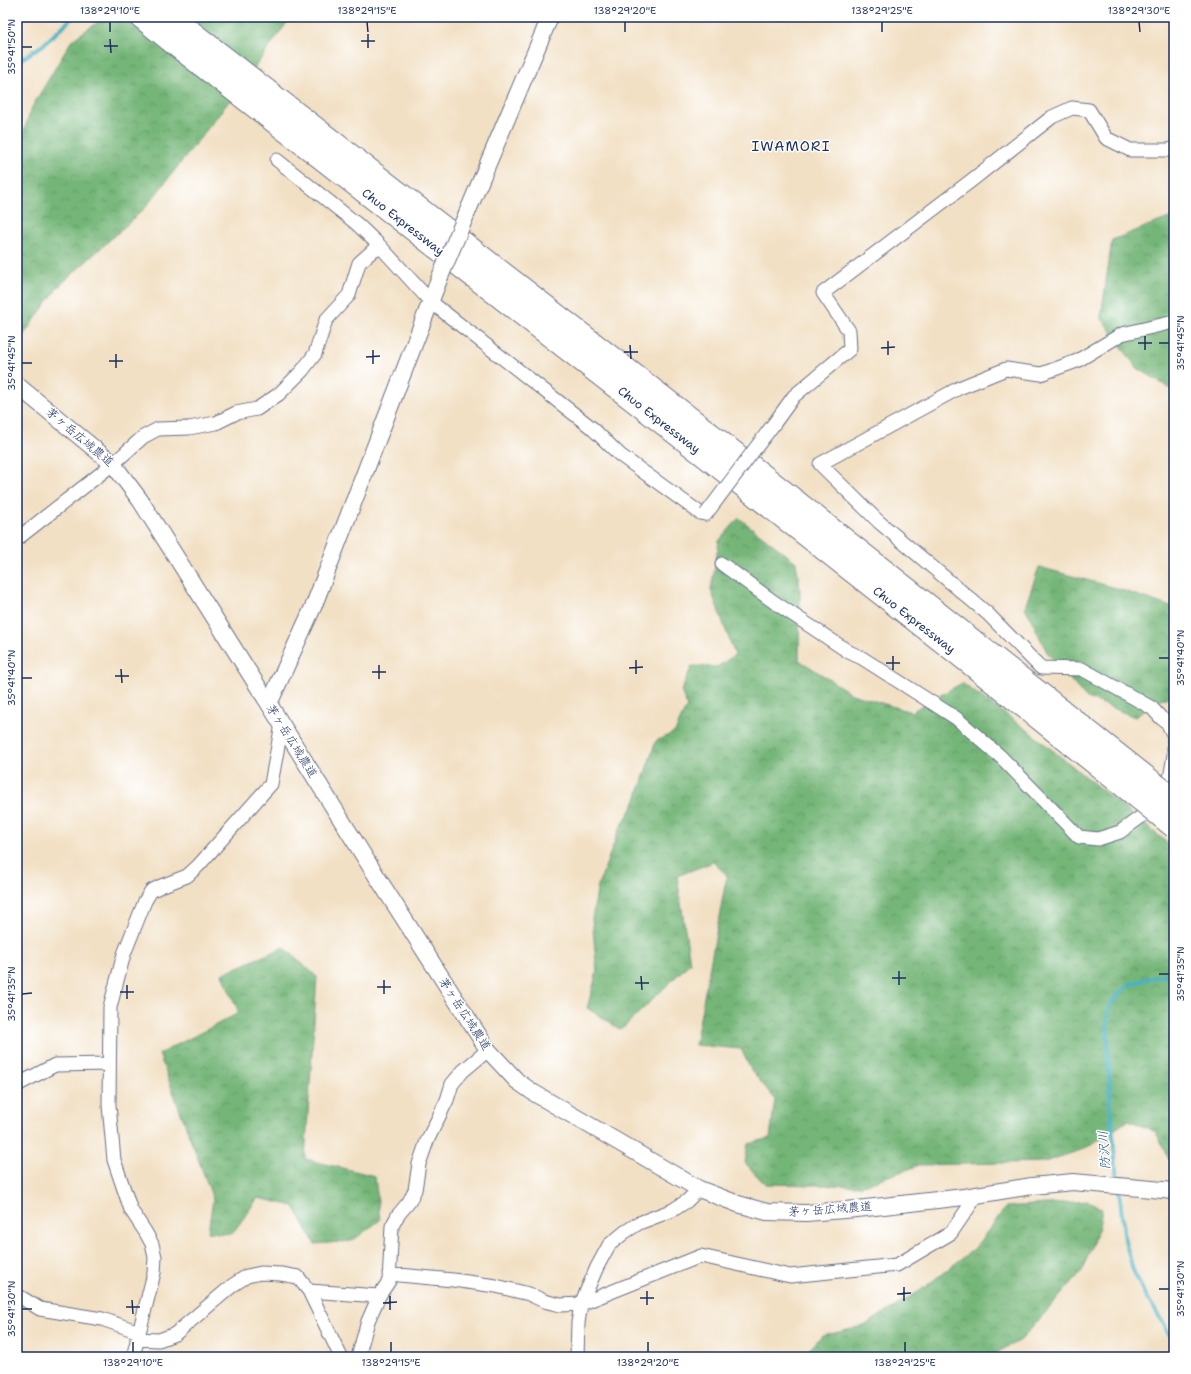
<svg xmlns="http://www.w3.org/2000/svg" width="1191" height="1374" viewBox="0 0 1191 1374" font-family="'Shantell Sans','Klee One',sans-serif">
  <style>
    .forest { fill: url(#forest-crowns); stroke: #48726b }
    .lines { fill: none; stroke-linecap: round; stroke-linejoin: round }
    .stream { stroke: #47b2c5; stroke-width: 4 }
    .minor-casing { stroke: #666d82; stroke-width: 15 }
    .tertiary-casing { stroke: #666d82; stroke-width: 18 }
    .motorway-casing { stroke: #666d82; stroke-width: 24 }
    .minor { stroke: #fff; stroke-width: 13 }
    .tertiary { stroke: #fff; stroke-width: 16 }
    .motorway { stroke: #fff; stroke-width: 22 }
    .minor-bridge-casing { stroke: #666d82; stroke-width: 15; stroke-linecap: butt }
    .tertiary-bridge-casing { stroke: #666d82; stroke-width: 18; stroke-linecap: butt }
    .motorway-bridge-casing { stroke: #666d82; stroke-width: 24; stroke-linecap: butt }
    .minor-bridge { stroke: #fff; stroke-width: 13 }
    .tertiary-bridge { stroke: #fff; stroke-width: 16 }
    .motorway-bridge { stroke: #fff; stroke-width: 22 }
    .ticks { fill: none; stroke: #1b2f5e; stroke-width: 1.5 }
    .labels { text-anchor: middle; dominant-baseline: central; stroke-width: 3; stroke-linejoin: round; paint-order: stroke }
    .street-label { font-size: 12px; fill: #1b2f5e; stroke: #fff }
    .water-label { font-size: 13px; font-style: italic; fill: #2a5d82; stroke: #fff }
    .quarter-label { font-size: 14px; letter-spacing: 1px; fill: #1b2f5e; stroke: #fff }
    .neatline { fill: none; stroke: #1b2f5e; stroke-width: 1.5 }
    .ticks-label { font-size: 10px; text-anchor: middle; fill: #1b2f5e }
  </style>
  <defs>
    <pattern id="forest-crowns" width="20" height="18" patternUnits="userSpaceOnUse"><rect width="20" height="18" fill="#75b678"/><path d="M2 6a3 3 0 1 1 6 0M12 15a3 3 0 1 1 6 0" fill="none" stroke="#5f9466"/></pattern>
  </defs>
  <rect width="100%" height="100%" fill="#fff"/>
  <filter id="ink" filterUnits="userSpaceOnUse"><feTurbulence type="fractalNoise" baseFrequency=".025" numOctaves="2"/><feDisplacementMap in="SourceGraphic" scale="8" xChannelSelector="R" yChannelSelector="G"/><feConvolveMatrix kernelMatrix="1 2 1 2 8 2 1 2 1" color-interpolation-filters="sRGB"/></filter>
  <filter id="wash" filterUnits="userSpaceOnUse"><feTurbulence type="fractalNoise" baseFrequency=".012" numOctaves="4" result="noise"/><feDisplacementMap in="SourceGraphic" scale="16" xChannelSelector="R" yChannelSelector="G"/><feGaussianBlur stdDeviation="0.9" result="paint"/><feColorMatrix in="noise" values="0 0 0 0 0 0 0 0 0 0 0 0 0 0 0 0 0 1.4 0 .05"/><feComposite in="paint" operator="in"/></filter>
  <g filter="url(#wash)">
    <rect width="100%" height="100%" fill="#f2e0c4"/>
    <path class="forest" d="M105 17H291L242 85 145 208 58 287 17 344V151L32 107 72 40Z
      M1174 216V391L1136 367 1101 317 1112 240Z
      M739 518 796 562 800 589 799 660 852 694 911 712 962 683 1030 732 1174 848V1167L1172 1166 1156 1132 1129 1120 1084 1149 1044 1162 920 1165 860 1186 765 1184 745 1163 748 1144 770 1138 775 1099 751 1070 741 1049 695 1045 727 875 713 862 677 876 690 963 621 1030 587 1008 597 972 592 918 598 886 619 830 634 805 656 741 675 732 687 706 681 691 692 666 717 667 735 655 711 590 719 541Z
      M1039 567 1116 588 1174 608V699L1163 698 1135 717 1085 697 1047 652 1025 607Z
      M284 947 317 977 305 1159 375 1176 380 1220 352 1241 315 1244 294 1206 258 1198 232 1234 208 1232 213 1199 159 1054 239 1013 222 974Z
      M1089 1201 1102 1209 1099 1227 1082 1271 1022 1339 994 1354 983 1357H802L822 1336 864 1326 921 1290 974 1249 1006 1207Z"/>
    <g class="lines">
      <path class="stream" d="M17 62 43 45 73 17
        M1117 1182 1110 1100 1107 1018 1111 1004 1120 992 1131 984 1147 979 1174 974
        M1119 1191 1125 1240 1133 1270 1144 1293 1164 1324 1174 1347 1172 1357"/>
    </g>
  </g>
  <g filter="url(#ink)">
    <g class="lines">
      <defs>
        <path id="minor" d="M277 160 357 224 379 245 431 302 592 428 620 455 700 513 706 514
          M773 425 794 396 850 349 849 331 823 293 972 180 1052 117 1072 108 1089 110 1106 138 1130 150H1169L1174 148
          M17 539 113 464 143 437 158 429 189 428 216 423 236 413 257 409 279 394 302 371 315 354 326 320 349 295 359 263 379 245
          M722 564 774 602 849 652 862 658 956 718 1001 757 1079 837 1098 839 1120 832 1142 816 1170 779 1174 755V736L1167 722 1161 718 1152 708 1082 669 1041 668 988 614 879 522 820 464 959 388 1006 369 1041 374 1077 361 1122 334 1174 322
          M17 1085 55 1065 109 1064
          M389 1274 453 1280 496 1286 529 1294 544 1301 560 1305 581 1304 701 1256 790 1276 897 1265 951 1233 977 1195
          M309 1291 341 1357
          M17 1295 40 1309 102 1319 139 1332
          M137 1339 159 1340 175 1334 233 1285 247 1276 261 1273 281 1274 298 1277 309 1291 379 1296
          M133 1357 154 1273 155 1257 152 1244 146 1233 131 1210 114 1160 109 1105 110 1007 124 954 145 901 151 891 161 886 187 876 198 866 271 784 282 724
          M358 1357 368 1321 379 1296 389 1281 392 1226 398 1215 409 1202 415 1190 419 1164 427 1141 447 1100 452 1084 463 1071 488 1050
          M577 1357 578 1323 581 1304 597 1267 609 1245 625 1232 639 1223 673 1210 687 1201 699 1189"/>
        <path id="tertiary" d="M467 213 550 17
          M17 385 113 464 140 500 269 704 372 869 488 1050 517 1081 534 1093 699 1189 738 1204 767 1212 806 1213 857 1209 964 1197 1032 1186 1073 1182 1174 1191
          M269 704 314 605 440 277"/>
        <path id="motorway" d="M141 17 178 47 710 460 967 661 1142 801
          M172 17 722 443 1155 784"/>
      </defs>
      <use href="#minor" class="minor-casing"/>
      <use href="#tertiary" class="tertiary-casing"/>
      <use href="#motorway" class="motorway-casing"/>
      <use href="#minor" class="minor"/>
      <use href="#tertiary" class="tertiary"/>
      <use href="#motorway" class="motorway"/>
      <defs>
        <path id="minor-bridge" d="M706 514 773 425"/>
        <path id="tertiary-bridge" d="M440 277 467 213"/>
        <path id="motorway-bridge" d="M1155 784 1174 799
          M1142 801 1174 827"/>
      </defs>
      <use href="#minor-bridge" class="minor-bridge-casing"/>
      <use href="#tertiary-bridge" class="tertiary-bridge-casing"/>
      <use href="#motorway-bridge" class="motorway-bridge-casing"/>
      <use href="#minor-bridge" class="minor-bridge"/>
      <use href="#tertiary-bridge" class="tertiary-bridge"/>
      <use href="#motorway-bridge" class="motorway-bridge"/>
    </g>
  </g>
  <path class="ticks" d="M110 22V32M367 22 368 32M625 22V32M882 22V32M1139 22 1140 32M368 34V48M110 39 111 53M361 41H375M104 46H118M22 47H32M1145 336V350M888 341V355M1138 343H1152M1159 343H1169M630 345 631 359M881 348 895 347M373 350V364M624 352H638M116 354V368M366 357 380 356M109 361H123M22 363H32M893 656V670M1159 658H1169M636 660V674M886 663H900M379 665V679M629 668 643 667M121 669 122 683M372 672H386M115 676H129M22 678H32M899 971V985M1159 974H1169M641 976 642 990M892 978H906M384 980V994M635 983H649M127 985V999M377 987H391M120 992H134M22 994 32 993M904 1287V1301M1159 1289H1169M647 1291V1305M897 1294 911 1293M390 1296V1310M640 1298H654M132 1300 133 1314M383 1303 397 1302M126 1307H140M22 1309H32M133 1342V1352M391 1342V1352M648 1342V1352M905 1342V1352"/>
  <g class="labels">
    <g class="street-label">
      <text transform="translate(403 222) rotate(38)">Chuo Expressway</text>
      <text transform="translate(659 420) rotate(38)">Chuo Expressway</text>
      <text transform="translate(80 437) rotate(40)">茅ヶ岳広域農道</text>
      <text transform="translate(914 620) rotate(38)">Chuo Expressway</text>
      <text transform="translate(292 741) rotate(58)">茅ヶ岳広域農道</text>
      <text transform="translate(465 1014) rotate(57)">茅ヶ岳広域農道</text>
      <text transform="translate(830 1209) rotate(-4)">茅ヶ岳広域農道</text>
    </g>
    <g class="water-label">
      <text transform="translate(1104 1150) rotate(-94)">防沢川</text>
    </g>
    <g class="quarter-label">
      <text x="791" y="146">IWAMORI</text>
    </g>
  </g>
  <rect width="1191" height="1374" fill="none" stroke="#fff" stroke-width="44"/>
  <rect x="22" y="22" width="1147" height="1330" class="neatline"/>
  <g class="ticks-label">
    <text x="110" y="14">138°29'10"E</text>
    <text x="367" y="14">138°29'15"E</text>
    <text x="625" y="14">138°29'20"E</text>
    <text x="882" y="14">138°29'25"E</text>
    <text x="1139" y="14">138°29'30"E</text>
    <text transform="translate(11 47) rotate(-90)" y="4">35°41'50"N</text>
    <text transform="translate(1180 343) rotate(-90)" y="4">35°41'45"N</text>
    <text transform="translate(11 363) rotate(-90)" y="4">35°41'45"N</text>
    <text transform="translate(1180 658) rotate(-90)" y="4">35°41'40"N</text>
    <text transform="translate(11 678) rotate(-90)" y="4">35°41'40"N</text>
    <text transform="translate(1180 974) rotate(-90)" y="4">35°41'35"N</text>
    <text transform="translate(11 994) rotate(-90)" y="4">35°41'35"N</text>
    <text transform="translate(1180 1289) rotate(-90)" y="4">35°41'30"N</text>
    <text transform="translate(11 1309) rotate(-90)" y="4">35°41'30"N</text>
    <text x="133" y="1366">138°29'10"E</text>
    <text x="391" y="1366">138°29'15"E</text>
    <text x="648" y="1366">138°29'20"E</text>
    <text x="905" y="1366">138°29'25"E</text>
  </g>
</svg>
